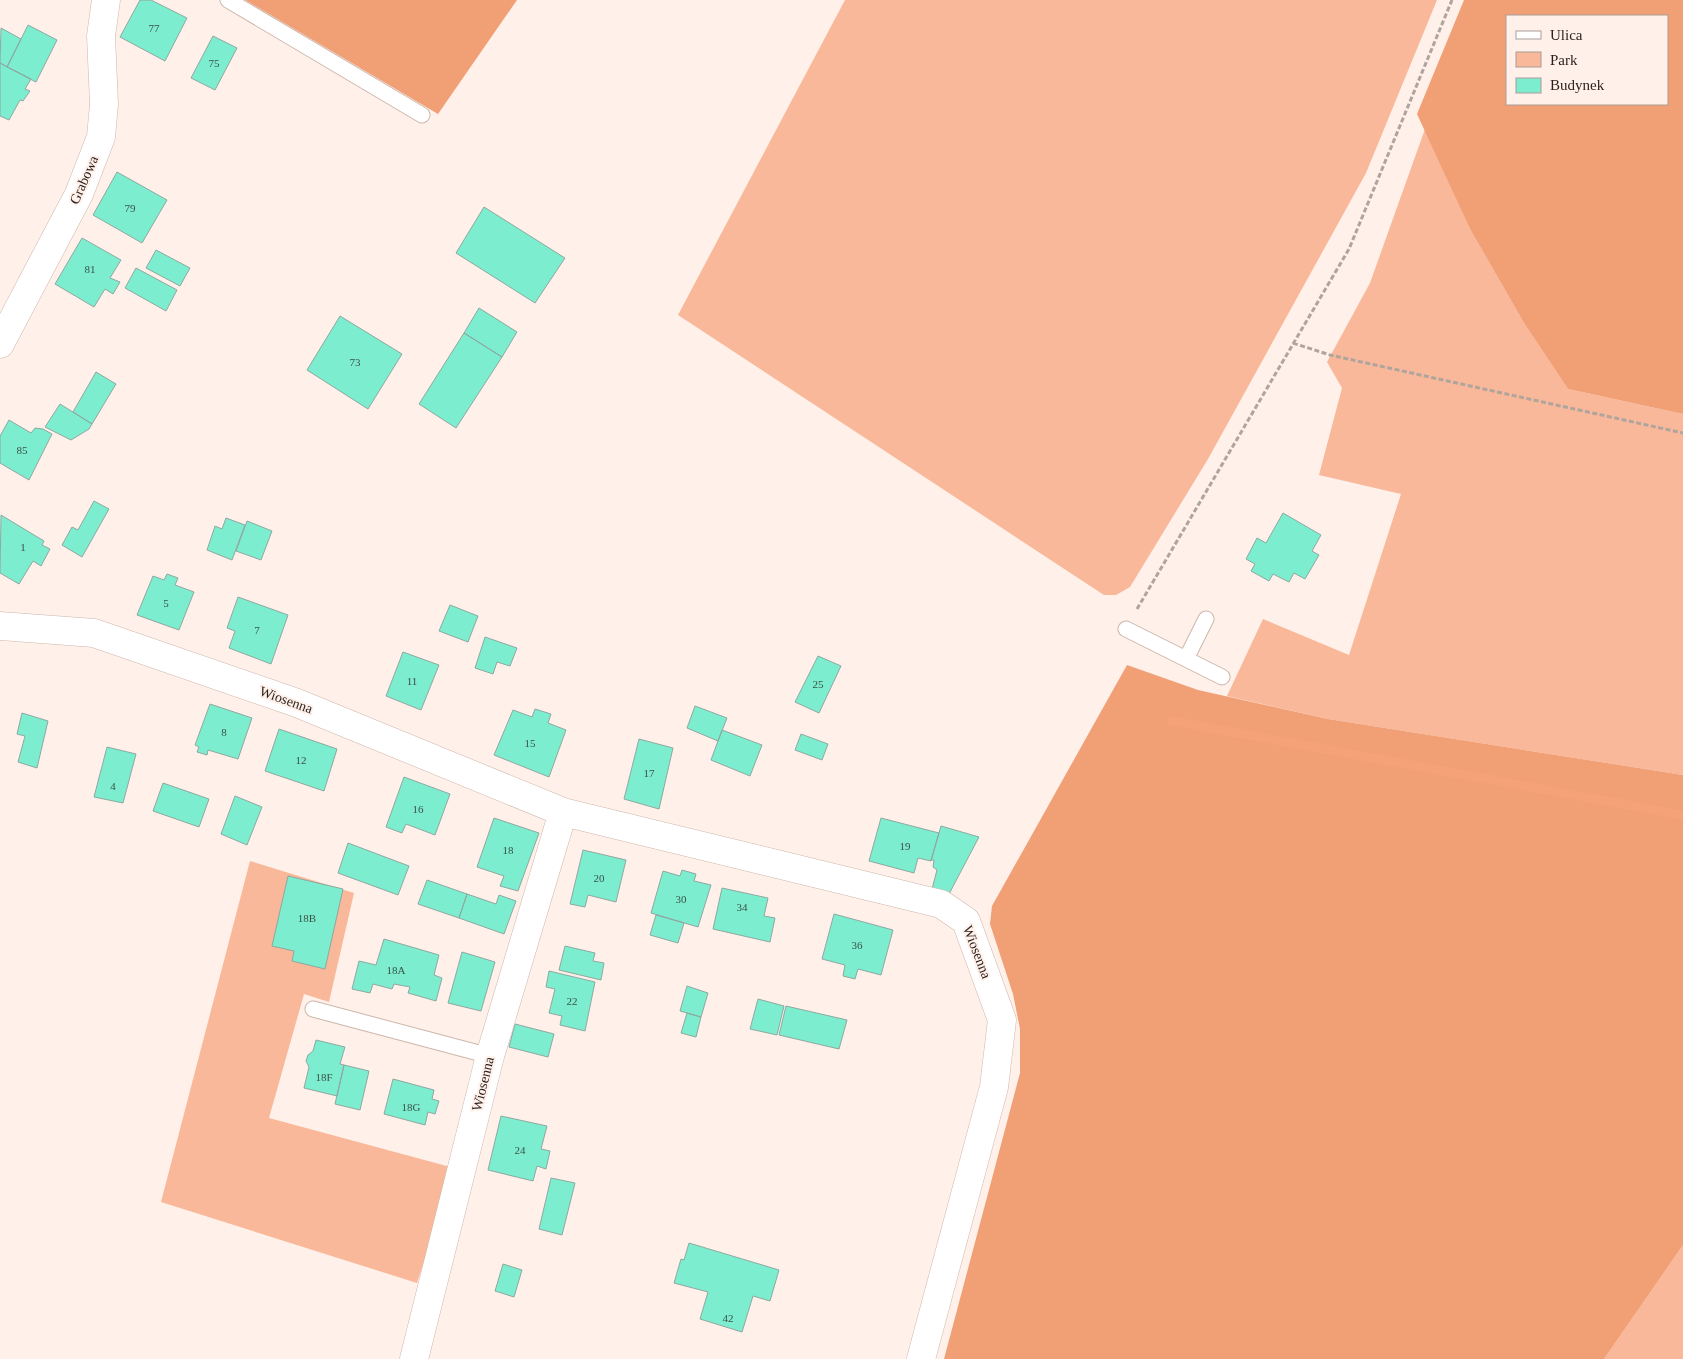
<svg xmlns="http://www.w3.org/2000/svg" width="1683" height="1359" viewBox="0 0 1683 1359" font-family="'Times New Roman',serif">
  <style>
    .green { fill: #f8b899 }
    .forest { fill: #f19f75; fill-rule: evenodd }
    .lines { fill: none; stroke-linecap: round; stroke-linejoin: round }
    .stream { stroke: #f5a278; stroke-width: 9 }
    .building { fill: #7cedce; stroke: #8ea8a0 }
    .lane-casing { stroke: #ceb7ac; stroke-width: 17 }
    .street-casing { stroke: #ceb7ac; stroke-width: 29 }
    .path { stroke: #b0a49e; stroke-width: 3; stroke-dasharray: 5 2.5; stroke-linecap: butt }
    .lane { stroke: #fff; stroke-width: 15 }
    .street { stroke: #fff; stroke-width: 28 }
    .labels { text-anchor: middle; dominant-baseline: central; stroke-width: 4; stroke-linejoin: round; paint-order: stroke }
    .number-label { font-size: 11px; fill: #3d5248 }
    .street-label { font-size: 14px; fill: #281f1b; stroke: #fff0e9 }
  </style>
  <rect width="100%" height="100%" fill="#fff0e9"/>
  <path class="green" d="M845 0H1437L1366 173 1208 459 1130 587 1116 595H1104L678 315Z
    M1425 129 1470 229 1524 323 1568 389 1683 414V775L1328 719 1227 696 1263 619 1349 655 1401 494 1319 475 1342 388 1327 362 1370 283Z
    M250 861 354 893 329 1002 304 994 269 1118 454 1168 417 1283 161 1202Z
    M1683 1245V1359H1604Z"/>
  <path class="forest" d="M245 0H517L438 114Z
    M1464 0H1683V414L1568 389 1524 323 1470 229 1417 114ZM1507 16H1667V104H1507Z
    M1127 665 1198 690 1328 719 1683 775V1245L1604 1359H944L1020 1073V1029L1013 994 990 924 992 906Z"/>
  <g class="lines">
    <path class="stream" d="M1172 721 1683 815"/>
  </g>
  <path class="building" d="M140 0H151L187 18 165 61 120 37Z
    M28 25 57 40 36 82 7 67Z
    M1 28 21 39 7 67 0 63Z
    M213 36 237 48 215 90 191 78Z
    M0 63 31 79 25 89 30 91 23 101 20 100 9 120 0 116Z
    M117 172 167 200 142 243 93 215Z
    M484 207 565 258 535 303 456 253Z
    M82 238 121 260 110 278 120 282 113 294 105 289 94 307 55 284Z
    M156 250 190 268 180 286 146 268Z
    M136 268 177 290 166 311 125 288Z
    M479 308 517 332 502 357 464 333Z
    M340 316 402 354 368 409 307 370Z
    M464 333 502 357 456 428 419 404Z
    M96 372 116 384 92 424 73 412Z
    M60 404 92 424 89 429 71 440 45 427Z
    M9 420 31 433 35 428 43 429 52 434 29 480 0 463V436Z
    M94 501 109 509 82 557 62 545 72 527 78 530Z
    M1283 513 1321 535 1312 551 1319 555 1305 579 1294 573 1289 582 1273 574 1269 581 1251 571 1255 564 1246 559 1257 538 1266 543Z
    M1 515 44 541 42 545 50 549 41 566 33 561 19 584 0 573Z
    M226 518 245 525 232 560 207 550 215 526 222 529Z
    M247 521 272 531 261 560 236 551Z
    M167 574 178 578 175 585 194 592 179 630 137 615 153 576 164 580Z
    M238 597 288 615 271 664 229 648 235 631 227 628Z
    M450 605 478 616 468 642 439 631Z
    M485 637 517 648 510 666 497 662 493 674 475 668Z
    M403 652 439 665 421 710 386 696Z
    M818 656 841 666 819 713 795 702Z
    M210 704 252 718 238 759 208 750 207 755 197 752 199 747 195 745Z
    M695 706 727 718 718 741 687 728Z
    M535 709 551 714 548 723 566 730 549 777 494 755 513 710 532 717Z
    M22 713 48 721 37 768 18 762 25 736 17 734Z
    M279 729 337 749 324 791 265 771Z
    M722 730 762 745 750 776 711 760Z
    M801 734 828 744 822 760 795 750Z
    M639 739 673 748 659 809 624 799Z
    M107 747 136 754 123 803 94 797Z
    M404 777 450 794 435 835 406 824 402 833 386 827Z
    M163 783 209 799 199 827 153 811Z
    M235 796 262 807 247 845 221 834Z
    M494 818 539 833 518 891 500 886 504 876 477 867Z
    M881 818 939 833 931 861 918 858 914 873 869 861Z
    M941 826 979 837 949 894 932 889 937 870 933 867 934 860H931Z
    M348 843 409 866 398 895 338 873Z
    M583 850 626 860 616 902 588 895 585 907 570 904Z
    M682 870 696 874 694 881 711 885 698 927 651 913 663 871 680 876Z
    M288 876 343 889 325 969 292 961 294 951 272 946Z
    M427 880 467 894 459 918 418 904Z
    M722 888 768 898 764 916 775 918 770 942 713 929Z
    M467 894 496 904 499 895 516 901 504 934 459 918Z
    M834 914 893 930 881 975 858 969 855 979 843 976 845 965 822 959Z
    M656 915 684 923 678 943 650 935Z
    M384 939 439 955 434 975 442 978 436 1001 408 993 410 987 394 984 392 989 373 984 370 993 352 989 359 961 376 965Z
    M565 946 595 953 593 961 604 963 601 980 559 970Z
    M462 952 495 962 481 1011 448 1003Z
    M549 971 595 982 585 1031 560 1025 562 1016 549 1013 555 989 546 987Z
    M687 986 708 993 701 1017 680 1011Z
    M758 999 784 1006 777 1035 750 1029Z
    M786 1006 847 1020 839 1049 779 1035Z
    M687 1013 701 1017 696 1037 681 1033Z
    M515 1024 554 1034 548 1057 509 1047Z
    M316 1040 345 1047 340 1064 344 1065 337 1096 304 1088 309 1067 306 1061 308 1055 313 1051Z
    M344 1065 369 1071 360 1110 335 1104Z
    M393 1079 434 1090 432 1099 439 1101 435 1114 428 1112 425 1125 384 1114Z
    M501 1116 547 1126 541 1149 550 1151 546 1169 537 1166 533 1181 488 1170Z
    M551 1178 575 1183 562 1235 539 1229Z
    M689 1243 779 1270 770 1301 753 1296 742 1332 700 1319 708 1292 674 1283 681 1259 684 1260Z
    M503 1264 522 1270 514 1297 495 1291Z"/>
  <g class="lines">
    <defs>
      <path id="lane" d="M228 0 422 115
        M1126 629 1222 677
        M1186 659 1206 619
        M313 1009 490 1056"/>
      <path id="street" d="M0 344 79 194 101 137 104 104 101 36 106 0
        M0 626 94 633 297 703 563 812 941 904 966 921 1002 1020 994 1087 921 1359
        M414 1359 490 1056 563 812"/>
    </defs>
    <use href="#lane" class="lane-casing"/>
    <use href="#street" class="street-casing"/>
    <path class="path" d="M1293 343 1330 355 1683 433
      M1137 609 1349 249 1452 0"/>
    <use href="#lane" class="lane"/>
    <use href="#street" class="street"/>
  </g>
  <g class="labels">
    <g class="number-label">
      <text x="154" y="28">77</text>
      <text x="214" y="63">75</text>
      <text x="130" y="208">79</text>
      <text x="90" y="269">81</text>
      <text x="355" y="362">73</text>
      <text x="22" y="450">85</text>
      <text x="23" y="547">1</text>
      <text x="166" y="603">5</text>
      <text x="257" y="630">7</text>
      <text x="412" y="681">11</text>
      <text x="818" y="684">25</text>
      <text x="224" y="732">8</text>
      <text x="530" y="743">15</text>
      <text x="301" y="760">12</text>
      <text x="649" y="773">17</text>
      <text x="113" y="786">4</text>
      <text x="418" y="809">16</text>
      <text x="905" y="846">19</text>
      <text x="508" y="850">18</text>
      <text x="599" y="878">20</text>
      <text x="681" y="899">30</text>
      <text x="742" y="907">34</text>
      <text x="307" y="918">18B</text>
      <text x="857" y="945">36</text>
      <text x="396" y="970">18A</text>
      <text x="572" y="1001">22</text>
      <text x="324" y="1077">18F</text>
      <text x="411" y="1107">18G</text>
      <text x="520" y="1150">24</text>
      <text x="728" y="1318">42</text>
    </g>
    <g class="street-label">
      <text transform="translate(84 180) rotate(-66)">Grabowa</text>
      <text transform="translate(286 700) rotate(20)">Wiosenna</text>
      <text transform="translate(977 952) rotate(69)">Wiosenna</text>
      <text transform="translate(483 1084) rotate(-76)">Wiosenna</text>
    </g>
  </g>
  <rect x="1506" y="15" width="162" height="90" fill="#fff0e9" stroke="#a99c97"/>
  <rect x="1516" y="31" width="25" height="8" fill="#ffffff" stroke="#a99c97"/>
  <text x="1550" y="40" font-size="15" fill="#281f1b">Ulica</text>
  <rect x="1516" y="52" width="25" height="15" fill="#f8b899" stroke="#a99c97"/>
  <text x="1550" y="65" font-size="15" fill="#281f1b">Park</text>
  <rect x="1516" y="78" width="25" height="15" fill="#7cedce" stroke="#a99c97"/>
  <text x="1550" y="90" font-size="15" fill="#281f1b">Budynek</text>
</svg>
